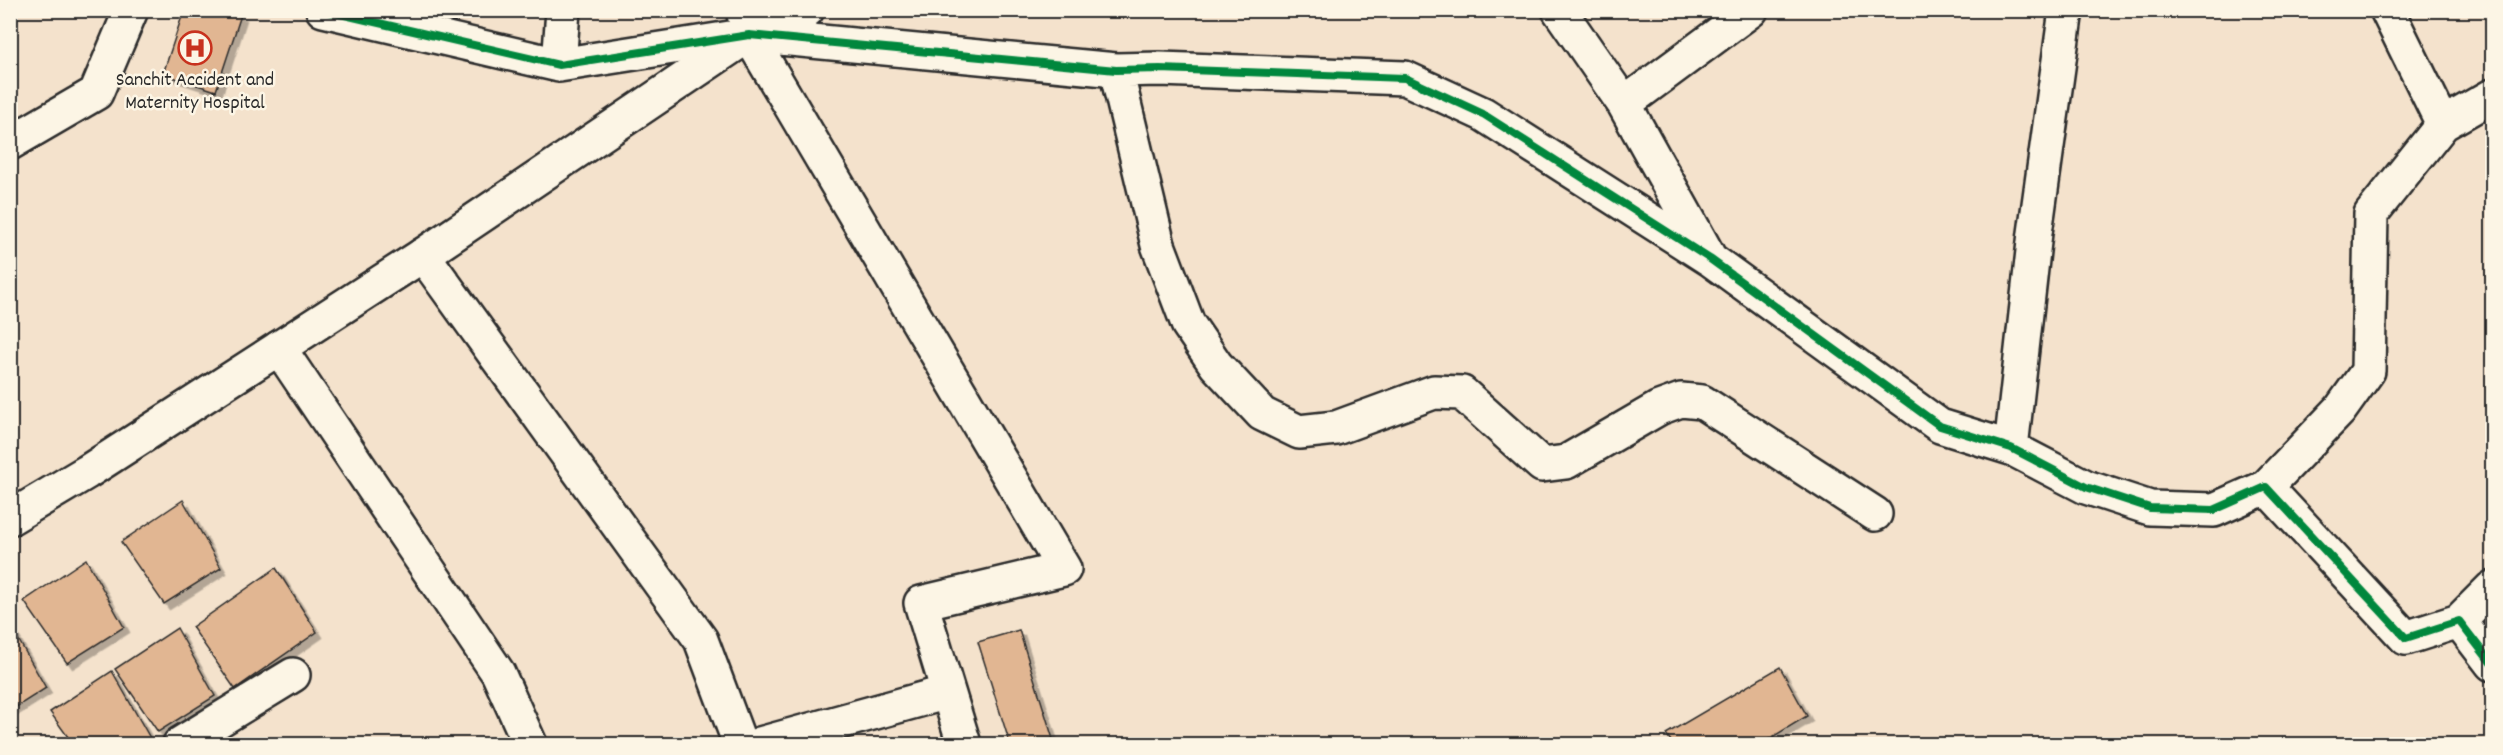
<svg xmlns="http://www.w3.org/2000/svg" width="2503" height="755" viewBox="0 0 2503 755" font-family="Dekko,sans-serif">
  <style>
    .building { fill: #e1b692; stroke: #2b2b2b; stroke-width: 1.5; filter: url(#shadow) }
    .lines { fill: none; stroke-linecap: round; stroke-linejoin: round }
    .minor-casing { stroke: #2b2b2b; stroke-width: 38 }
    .tertiary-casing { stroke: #2b2b2b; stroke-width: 38 }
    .minor { stroke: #fcf5e5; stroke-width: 33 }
    .tertiary { stroke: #fcf5e5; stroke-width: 33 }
    .cycleway-casing { stroke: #fcf5e5; stroke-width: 11 }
    .cycleway { stroke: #00873e; stroke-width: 8 }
    .labels { text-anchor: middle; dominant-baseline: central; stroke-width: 5; stroke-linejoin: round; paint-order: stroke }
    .poi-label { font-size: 20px; fill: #2b2b2b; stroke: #fcf5e5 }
  </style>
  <defs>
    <filter id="shadow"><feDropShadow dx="5.5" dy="5.5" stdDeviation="0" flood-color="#0004"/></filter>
  </defs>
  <rect width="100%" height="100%" fill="#f4e2cc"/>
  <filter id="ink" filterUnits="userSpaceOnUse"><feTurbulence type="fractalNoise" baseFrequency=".0167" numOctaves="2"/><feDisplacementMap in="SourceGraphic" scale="12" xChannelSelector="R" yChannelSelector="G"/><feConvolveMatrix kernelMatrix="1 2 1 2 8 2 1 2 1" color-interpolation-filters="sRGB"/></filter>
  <g filter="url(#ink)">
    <path class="building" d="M184 10H226L241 15 216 91 163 74Z
      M183 500 221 568 164 604 121 542Z
      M86 559 124 627 67 663 24 601Z
      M276 568 317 632 235 689 192 627Z
      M10 625 46 688 10 711Z
      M177 628 215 696 158 732 115 669Z
      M1019 630 1053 739 1041 744H1010L978 642Z
      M1780 667 1807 716 1761 744H1673L1666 734Z
      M112 671 150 738 140 744H73L50 712Z"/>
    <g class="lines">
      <defs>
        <path id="minor" d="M323 10 559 65 749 35 1116 70 1160 69 1405 78 1483 114 1710 259 1940 426 2011 448 2086 487 2150 508 2214 510 2266 487 2406 638 2459 621 2492 664
          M743 10 749 35 1064 569 921 603 964 744
          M1559 10 1624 104 1708 255
          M2387 10 2443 124
          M559 65 563 10
          M1116 70 1158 245 1188 324 1216 365 1262 414 1299 432 1336 428 1434 392 1462 393 1542 465 1566 462 1659 408 1681 400 1702 402 1875 514
          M1624 104 1751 10
          M10 143 96 93 131 10
          M423 255 701 640 740 744
          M279 348 498 673 530 744
          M2011 448 2035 233 2066 10
          M2266 487 2340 410 2368 371 2371 214 2443 124 2492 96
          M2459 621 2492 588
          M180 744 293 675
          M760 744 948 692"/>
        <path id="tertiary" d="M10 518 87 472 423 255 749 35 807 10"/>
      </defs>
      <use href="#minor" class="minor-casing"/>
      <use href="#tertiary" class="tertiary-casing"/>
      <use href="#minor" class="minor"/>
      <use href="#tertiary" class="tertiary"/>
      <defs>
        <path id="cycleway" d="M323 10 559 65 749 35 1116 70 1160 69 1405 78 1483 114 1710 259 1940 426 2011 448 2086 487 2150 508 2214 510 2266 487 2406 638 2459 621 2492 664"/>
      </defs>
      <use href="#cycleway" class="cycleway-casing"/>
      <use href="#cycleway" class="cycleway"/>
    </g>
  </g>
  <defs>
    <symbol id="hospital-ring" viewBox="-11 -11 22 22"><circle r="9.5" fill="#fcf5e5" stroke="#c8321e" stroke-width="1.5"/><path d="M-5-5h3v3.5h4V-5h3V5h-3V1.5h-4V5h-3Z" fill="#c8321e"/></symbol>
  </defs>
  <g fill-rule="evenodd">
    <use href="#hospital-ring" x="176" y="29" width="38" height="38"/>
  </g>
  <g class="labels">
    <g class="poi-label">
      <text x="195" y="81">Sanchit Accident and<tspan x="195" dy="23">Maternity Hospital</tspan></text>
    </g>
  </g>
  <rect width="2503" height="755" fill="none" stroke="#fcf5e5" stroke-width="36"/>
  <rect x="18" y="18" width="2467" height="719" fill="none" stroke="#2b2b2b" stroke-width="2" filter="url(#ink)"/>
</svg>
